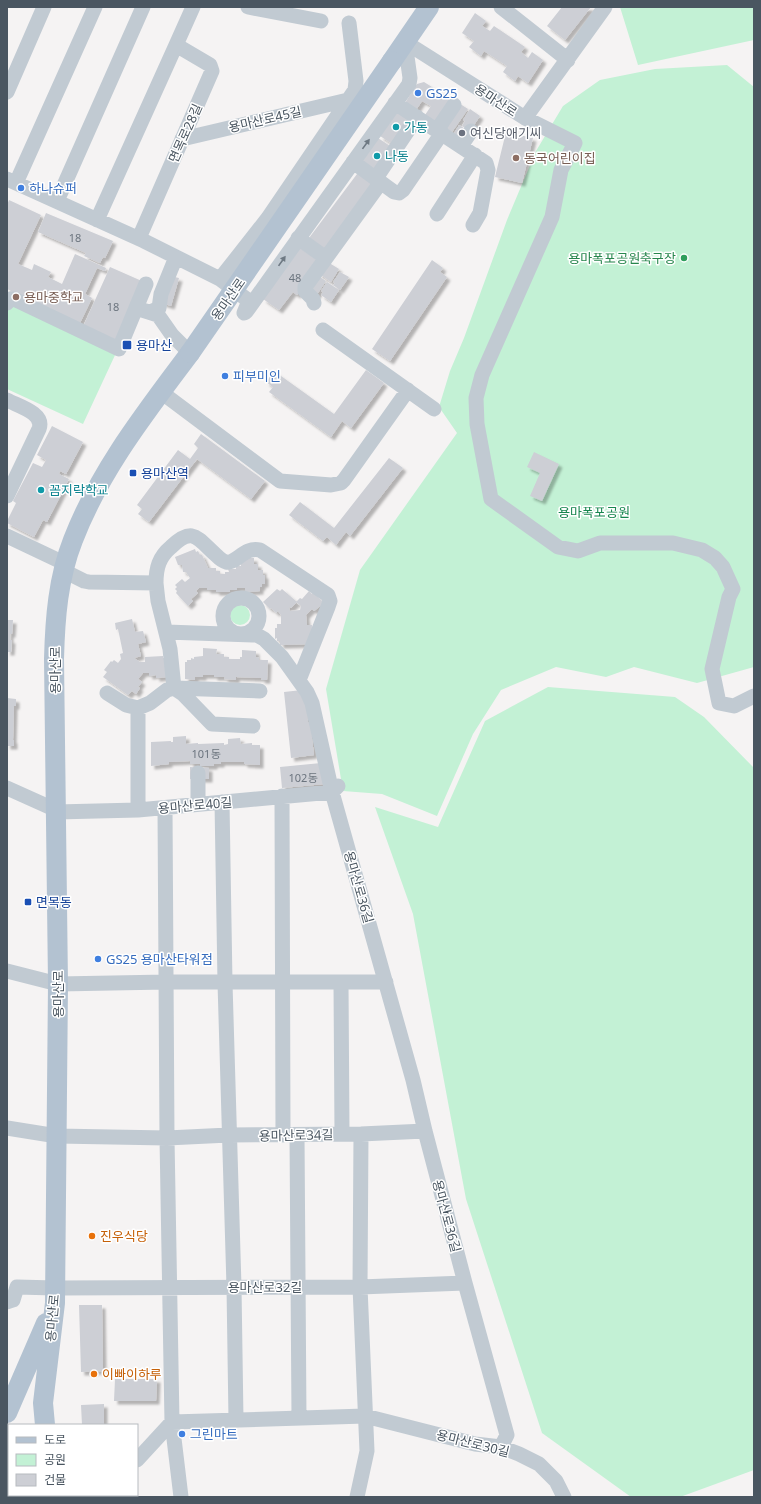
<svg xmlns="http://www.w3.org/2000/svg" width="761" height="1504" viewBox="0 0 761 1504" font-family="'Noto Sans','Noto Sans KR',sans-serif">
  <style>
    .green { fill: #c3f1d5 }
    .building { fill: #cdcfd5; filter: url(#shadow) }
    .lines { fill: none; stroke-linecap: round; stroke-linejoin: round }
    .minor { stroke: #c1cad2; stroke-width: 15 }
    .major { stroke: #b3c2d1; stroke-width: 20 }
    .major-bridge { stroke: #b3c2d1; stroke-width: 20 }
    .oneway { fill: #6e7983 }
    .shop-dot { fill: #3f7fe0; stroke: #fff; stroke-width: 1.5 }
    .culture-dot { fill: #0f9aa8; stroke: #fff; stroke-width: 1.5 }
    .worship-dot { fill: #6b7280; stroke: #fff; stroke-width: 1.5 }
    .education-dot { fill: #8d6e63; stroke: #fff; stroke-width: 1.5 }
    .leisure-dot { fill: #2e9e5b; stroke: #fff; stroke-width: 1.5 }
    .transit-dot { fill: #1a4fb4; stroke: #fff; stroke-width: 1.5 }
    .food-dot { fill: #e8710a; stroke: #fff; stroke-width: 1.5 }
    .labels { text-anchor: middle; dominant-baseline: central; stroke-width: 3; stroke-linejoin: round; paint-order: stroke }
    .number-label { font-size: 11px; fill: #6b747e }
    .shop-label { font-size: 13px; fill: #366cbe; stroke: #fff; text-anchor: start }
    .street-label { font-size: 13px; fill: #4a5661; stroke: #fff }
    .culture-label { font-size: 13px; fill: #0d838f; stroke: #fff; text-anchor: start }
    .worship-label { font-size: 13px; fill: #5b616d; stroke: #fff; text-anchor: start }
    .education-label { font-size: 13px; fill: #785e54; stroke: #fff; text-anchor: start }
    .leisure-label { font-size: 13px; fill: #27864d; stroke: #fff; text-anchor: end }
    .transit-label { font-size: 13px; fill: #164399; stroke: #fff; text-anchor: start }
    .park-label { font-size: 13px; fill: #17864f; stroke: #fff }
    .food-label { font-size: 13px; fill: #c56008; stroke: #fff; text-anchor: start }
  </style>
  <defs>
    <filter id="shadow"><feDropShadow dx="3.5" dy="3.5" stdDeviation="1" flood-color="#0004"/></filter>
  </defs>
  <rect width="100%" height="100%" fill="#f5f3f3"/>
  <path class="green" d="M620 7H754V40L638 65Z
    M727 65 754 87V667L697 683 634 667 606 677 556 667 501 690 473 734 437 816 382 794 343 791 326 689 360 570 457 433 439 407 450 371 464 338 507 220 536 151 563 106 600 80 655 69Z
    M10 304 116 353 83 424 7 389V310Z
    M230 615a10 10 0 1 1 20 0a10 10 0 1 1-20 0Z
    M548 687 675 697 704 717 754 768V1470L680 1497H631L542 1433 466 1199 413 914 375 807 438 827 485 721Z"/>
  <path class="building" d="M562 7H591L565 40 547 26Z
    M475 13 486 21 482 26 490 31 494 26 525 47 521 52 528 58 532 52 543 60 528 83 518 76 515 81 503 72 507 66 484 51 481 56 469 47 474 41 462 33Z
    M424 82 454 101 439 124 425 115 431 106 422 101 416 110 405 103 417 84Z
    M457 102 468 109 452 132 445 128Z
    M399 109 412 119 394 145 380 136Z
    M470 109 480 116 470 131 462 126 465 121 463 120Z
    M459 125 470 132 463 142 453 135Z
    M506 132 533 138 522 183 495 177Z
    M378 138 393 148 376 173 361 163Z
    M360 170 377 183 326 251 309 238Z
    M9 200 41 215 18 264 32 270 34 264 51 272 48 277 62 284 75 254 106 268 105 271 97 268 85 294 92 298 80 323 7 289V205Z
    M46 213 113 241 105 258 103 257 100 263 84 256 86 253 38 232Z
    M300 248 321 263 297 295 293 292 279 310 263 299Z
    M432 260 443 268 440 272 447 277 390 361 372 349Z
    M326 261 339 269 331 282 318 273Z
    M110 267 144 282 115 345 82 329Z
    M340 272 349 277 340 290 333 285 335 283 333 282Z
    M317 275 326 281 316 296 310 291Z
    M170 276 179 278 171 306 162 303Z
    M327 282 339 290 331 302 321 295 323 292 321 291Z
    M366 370 384 383 351 428 342 421 331 437 269 392 273 387 266 382 274 371 334 414Z
    M52 426 83 442 66 474 60 471 59 474 69 479 47 522 43 520 34 537 7 523V521L16 503 13 501 33 463 42 467 46 460 37 455Z
    M201 434 265 481 251 499 197 459 149 522 138 514 142 509 137 505 178 450 190 459 198 448 194 444Z
    M534 452 559 464 542 501 530 496 540 473 527 467Z
    M389 458 403 468 350 536 346 532 336 545 327 537 323 541 289 515 300 502 334 528Z
    M195 549 196 552 198 551 200 555H202L208 568H216V571H220V574H225V572H229L228 569H236V566H241V561L246 558H254V564H258V570H263V575H265V584H262V587H260V591L245 592V588H237V590H230V592H216V590H207V588H199L196 591 198 593 191 599 193 601 188 606 176 593 177 591 175 589 177 587 175 585 182 579 185 582 190 578 186 572H183L182 565H178L175 557Z
    M277 589 280 591 282 589 297 602 291 608 289 607 290 611 300 610 301 606 296 602 300 598 302 599 309 591 312 594 313 592 324 603 314 611 312 609 306 615 307 625H312L311 644 280 645V641H277V638L275 639V628H277V624H281V615L278 611 276 613 271 608 270 609 263 602Z
    M132 619 135 632 143 631 146 642 138 644 141 656 134 658 140 662H145V657L163 656V658H166L167 677 156 678V675L149 676V673H143L138 679 142 682 138 687 140 688 136 694 132 691 128 695 103 677 107 672 104 670 111 661 112 662 114 660 118 663 121 659 120 654 123 653 118 629 116 630 115 623Z
    M7 620H13L12 634H10V640H12L11 652H7Z
    M203 648 217 649 216 654H224V657H229V659H240V657H242V650L256 651V657L259 658V660H268L267 680H261L262 678 236 677V680L224 679 225 677H214V675H203V677H195V680L185 679V662H187V660H191V658L194 659V657L203 656Z
    M302 690 306 700 308 722H310L314 755 291 758 284 692Z
    M7 698 16 699V706H14L13 740H14V746H7Z
    M186 736V744L198 743V744L224 743V745L228 744V739L240 738 241 744 252 743V745H260V765L244 764V762H221V764H214V766H200V764H190V761L169 762V764L151 766V742L171 741V742H173V737Z
    M321 763 325 784 282 788 280 767Z
    M190 767 209 768V779H190Z
    M79 1305H102L103 1371 81 1372Z
    M115 1379H157L156 1401H114Z
    M104 1404V1425H82L81 1405Z"/>
  <g class="lines">
    <path class="minor" d="M248 7 321 21
      M501 7 568 60
      M405 42 525 118 575 143 561 170 552 217 482 375 476 398 477 424 491 499 558 547 578 551 600 543H673L702 550 715 558 723 567 733 589 729 597 712 669 719 703 734 706 754 696
      M176 45 193 7
      M7 92 44 7
      M395 103 486 163 488 170 480 213 473 225
      M525 118 605 7
      M437 130 454 105
      M182 139 348 100
      M461 146 471 131
      M353 162 394 192 399 193 403 190 442 133
      M376 178 417 117
      M7 179 144 241 220 279 249 301 244 313 246 312 409 84 410 78 405 42
      M16 183 95 7
      M57 201 143 7
      M437 214 475 155
      M97 220 176 45 210 65 212 71 139 238
      M298 238 326 258
      M220 279 268 218 355 90 356 81 349 23
      M7 303 10 299H14L119 349 146 284
      M314 303 313 299 305 291V287L381 182
      M136 308 158 315 172 335 190 353
      M150 312 159 308 161 294 176 257
      M323 330 434 409
      M161 392 280 481 331 485 341 483 344 480 408 390
      M7 400C18 406 45 413 39 429L7 496
      M7 536 66 564
      M64 571 84 581 89 582 156 583 158 601 170 649 174 688 183 694 212 724 253 726
      M156 583C156 568 159 557 171 547 193 526 197 538 216 555 219 558 222 561 226 562 237 564 244 546 260 550L328 595 330 601 328 607 299 680
      M223 616a18 18 0 1 1 36 0a18 18 0 1 1-36 0Z
      M166 632 253 635H257L264 639 282 657 307 692 312 703 332 792 413 1080 425 1131 465 1283 507 1435 501 1447
      M107 693 126 705 138 708V810
      M138 708 150 703 167 690 174 688 260 691
      M198 773V803
      M7 788 56 810
      M282 796 283 1135
      M222 802 225 983 234 1287 236 1420
      M165 808 167 1138 172 1422 181 1497
      M56 812 138 810 332 792 338 786
      M7 971 58 984 167 982H386
      M341 983 342 1134
      M7 1128 57 1136 167 1138 229 1135 361 1134 425 1131
      M297 1135 299 1418
      M7 1302 13 1300 17 1287 55 1288 360 1287 465 1283
      M137 1460 172 1422 365 1416 475 1444 501 1447 519 1454 539 1464 556 1481 564 1497
      M103 1497 105 1495
      M357 1497 367 1451 360 1287 361 1134"/>
    <path class="major" d="M392 61 429 7
      M7 1413 46 1323
      M45 1425 43 1403 55 1303 58 984 54 659C55 619 58 578 73 540 100 470 146 412 190 353
      M7 1467 9 1468
      M52 1495V1497"/>
    <path class="major-bridge" d="M190 353 392 61"/>
  </g>
  <defs><path id="oneway-solid" d="M-6-.8H1V-3.2L6.5 0L1 3.2V.8H-6Z"/></defs>
  <g class="oneway">
    <use href="#oneway-solid" transform="translate(366 144) rotate(-54)"/>
    <use href="#oneway-solid" transform="translate(282 261) rotate(-55)"/>
  </g>
  <g class="shop-dot">
    <circle cx="418" cy="93" r="4"/>
    <circle cx="21" cy="188" r="4"/>
    <circle cx="225" cy="376" r="4"/>
    <circle cx="98" cy="959" r="4"/>
    <circle cx="182" cy="1434" r="4"/>
  </g>
  <g class="culture-dot">
    <circle cx="396" cy="127" r="4"/>
    <circle cx="377" cy="156" r="4"/>
    <circle cx="41" cy="490" r="4"/>
  </g>
  <circle class="worship-dot" cx="462" cy="133" r="4"/>
  <g class="education-dot">
    <circle cx="516" cy="158" r="4"/>
    <circle cx="16" cy="297" r="4"/>
  </g>
  <circle class="leisure-dot" cx="684" cy="258" r="4"/>
  <g class="transit-dot">
    <rect x="122" y="340" width="10" height="10" rx="2"/>
    <rect x="129" y="469" width="8" height="8" rx="2"/>
    <rect x="24" y="898" width="8" height="8" rx="2"/>
  </g>
  <g class="food-dot">
    <circle cx="92" cy="1236" r="4"/>
    <circle cx="94" cy="1374" r="4"/>
  </g>
  <g class="labels">
    <g class="number-label">
      <text x="75" y="237">18</text>
      <text x="295" y="277">48</text>
      <text x="113" y="306">18</text>
      <text x="206" y="753">101동</text>
      <text x="303" y="777">102동</text>
    </g>
    <g class="shop-label">
      <text x="426" y="93">GS25</text>
      <text x="29" y="188">하나슈퍼</text>
      <text x="233" y="376">피부미인</text>
      <text x="106" y="959">GS25 용마산타워점</text>
      <text x="190" y="1434">그린마트</text>
    </g>
    <g class="street-label">
      <text transform="translate(496 100) rotate(33)">용마산로</text>
      <text transform="translate(265 119) rotate(-13)">용마산로45길</text>
      <text transform="translate(185 133) rotate(-66)">면목로28길</text>
      <text transform="translate(228 299) rotate(-55)">용마산로</text>
      <text transform="translate(55 670) rotate(-90)">용마산로</text>
      <text transform="translate(195 805) rotate(-5)">용마산로40길</text>
      <text transform="translate(359 887) rotate(74)">용마산로36길</text>
      <text transform="translate(58 994) rotate(-90)">용마산로</text>
      <text transform="translate(296 1135) rotate(-1)">용마산로34길</text>
      <text transform="translate(447 1216) rotate(75)">용마산로36길</text>
      <text x="265" y="1287">용마산로32길</text>
      <text transform="translate(52 1318) rotate(-85)">용마산로</text>
      <text transform="translate(473 1443) rotate(14)">용마산로30길</text>
    </g>
    <g class="culture-label">
      <text x="404" y="127">가동</text>
      <text x="385" y="156">나동</text>
      <text x="49" y="490">꼼지락학교</text>
    </g>
    <g class="worship-label">
      <text x="470" y="133">여신당애기씨</text>
    </g>
    <g class="education-label">
      <text x="524" y="158">동국어린이집</text>
      <text x="24" y="297">용마중학교</text>
    </g>
    <g class="leisure-label">
      <text x="676" y="258">용마폭포공원축구장</text>
    </g>
    <g class="transit-label">
      <text x="136" y="345">용마산</text>
      <text x="141" y="473">용마산역</text>
      <text x="36" y="902">면목동</text>
    </g>
    <g class="park-label">
      <text x="594" y="512">용마폭포공원</text>
    </g>
    <g class="food-label">
      <text x="100" y="1236">진우식당</text>
      <text x="102" y="1374">이빠이하루</text>
    </g>
  </g>
  <rect width="761" height="1504" fill="none" stroke="#4a5661" stroke-width="16"/>
  <rect x="8" y="1424" width="130" height="72" fill="#ffffff" stroke="#b7bbc0"/>
  <rect x="16" y="1437" width="20" height="6" fill="#b3c2d1" stroke="#b7bbc0"/>
  <text x="44" y="1444" font-size="12" fill="#4a5661">도로</text>
  <rect x="16" y="1454" width="20" height="12" fill="#c3f1d5" stroke="#b7bbc0"/>
  <text x="44" y="1464" font-size="12" fill="#4a5661">공원</text>
  <rect x="16" y="1474" width="20" height="12" fill="#cdcfd5" stroke="#b7bbc0"/>
  <text x="44" y="1484" font-size="12" fill="#4a5661">건물</text>
</svg>
